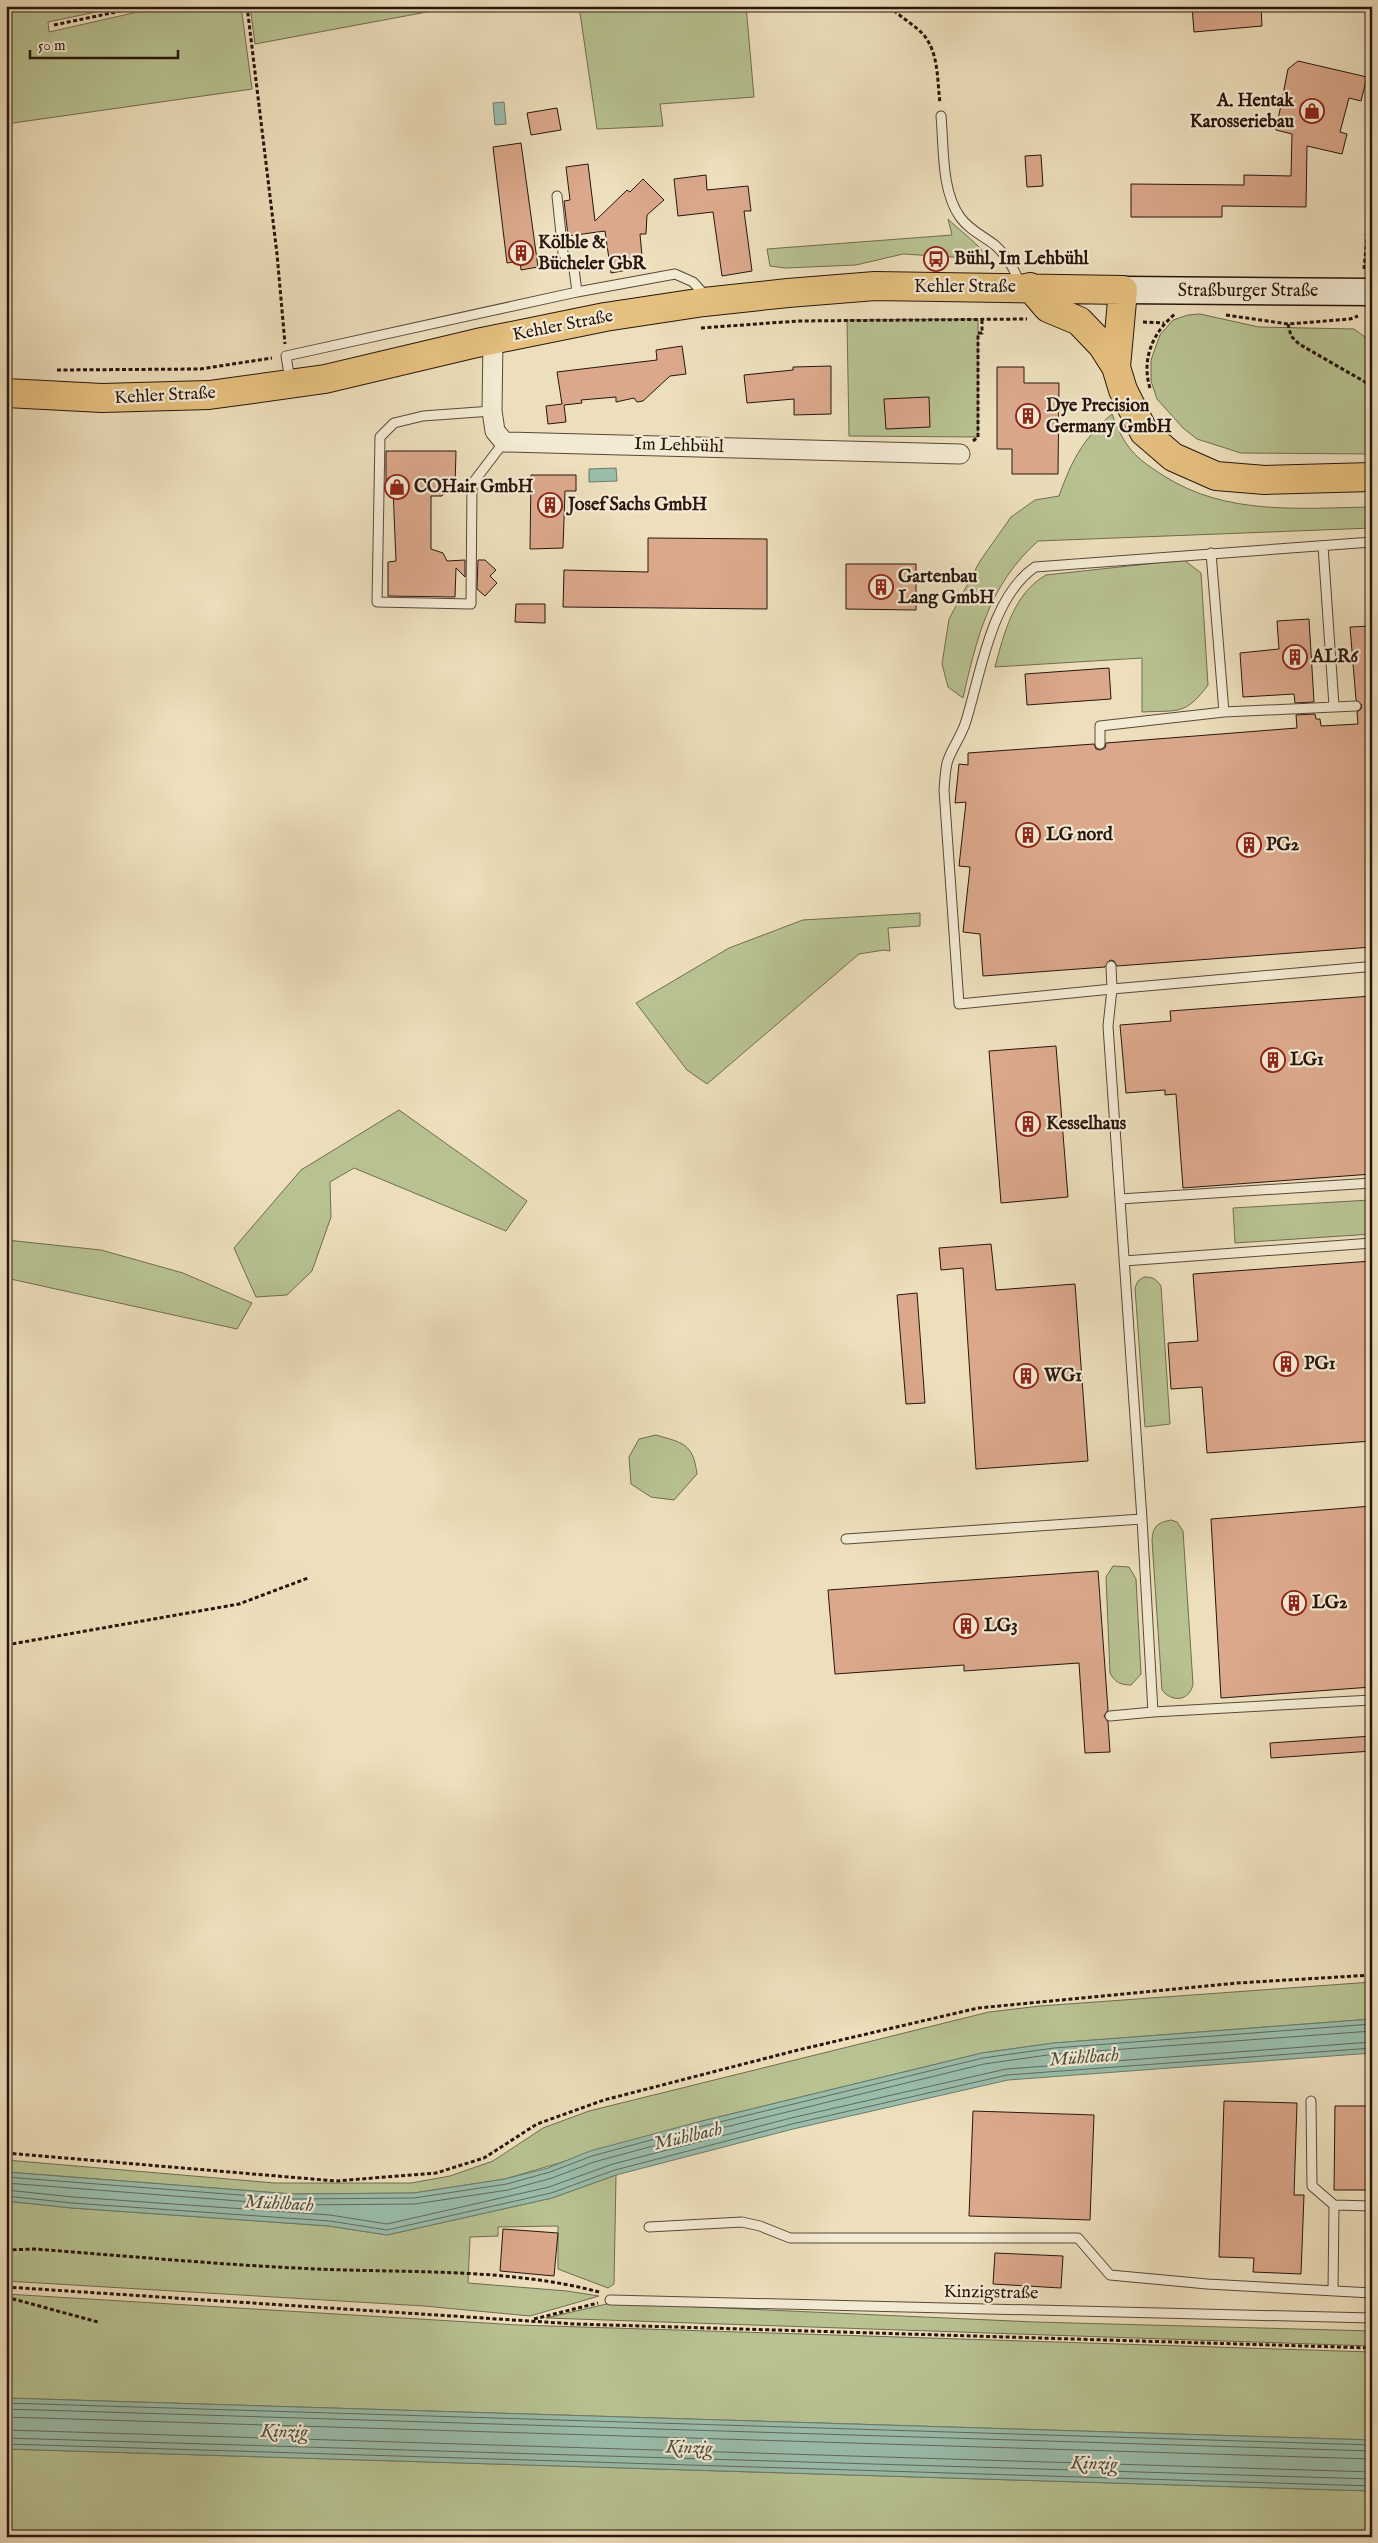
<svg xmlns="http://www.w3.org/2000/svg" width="1378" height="2543" viewBox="0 0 1378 2543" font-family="'IM FELL English',serif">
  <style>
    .green { fill: #b8c291; stroke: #706c4f }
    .water { fill: #9abdab; stroke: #6c7a6c }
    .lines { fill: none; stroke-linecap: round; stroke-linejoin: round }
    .shore { stroke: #61695c; stroke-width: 1 }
    .building { fill: #dba88b; stroke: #28150d }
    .lane-casing { stroke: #594839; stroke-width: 11 }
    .street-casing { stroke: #594839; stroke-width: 21 }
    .secondary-casing { stroke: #28150d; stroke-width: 29 }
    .primary-casing { stroke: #28150d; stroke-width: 30 }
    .path { stroke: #28150d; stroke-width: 3; stroke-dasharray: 4 2.5; stroke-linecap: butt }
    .lane { stroke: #f3ead3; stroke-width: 9 }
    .street { stroke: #f3ead3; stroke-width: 19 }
    .secondary { stroke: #f3ead3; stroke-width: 26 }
    .primary { stroke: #e6c07e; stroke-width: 28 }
    .labels { text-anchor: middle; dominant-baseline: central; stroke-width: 4.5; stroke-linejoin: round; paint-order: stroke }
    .poi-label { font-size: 18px; font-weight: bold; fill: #28150d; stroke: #f3ead3; text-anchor: start }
    .street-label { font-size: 18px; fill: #28150d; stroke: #f3ead3 }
    .water-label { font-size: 19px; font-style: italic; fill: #505044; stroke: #f3ead3 }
  </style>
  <rect width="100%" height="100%" fill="#eddfbc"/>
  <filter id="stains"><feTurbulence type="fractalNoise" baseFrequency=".004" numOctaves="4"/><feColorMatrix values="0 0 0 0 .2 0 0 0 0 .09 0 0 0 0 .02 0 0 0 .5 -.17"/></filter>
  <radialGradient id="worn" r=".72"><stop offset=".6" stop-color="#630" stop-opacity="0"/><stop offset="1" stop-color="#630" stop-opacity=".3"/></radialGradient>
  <path class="green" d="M7 6H110L111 9 48 22 49 32 164 6H241L252 89 6 124V30L12 29Z
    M250 6H459L255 44Z
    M579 6H746L754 97 660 104 663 126 597 129Z
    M948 219C958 229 981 246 986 256L985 259 903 254 856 265 785 268 770 266 767 249 952 235Z
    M1200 314 1259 327 1354 329 1372 342V454L1241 453 1197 439 1183 428 1157 399 1151 381V360L1160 335 1173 320 1188 315Z
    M978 319V437L849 436 847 320Z
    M1112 414C1125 448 1134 457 1164 476 1227 516 1301 508 1372 507V528L1038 541C989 585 977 637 963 698L948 687 942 664 949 619 980 561 1011 517 1035 500 1059 496C1072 460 1082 440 1112 414Z
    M1184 560 1201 573 1208 685C1185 716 1178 710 1142 712V658L995 667C1004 633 1014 593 1046 575Z
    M920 913V926L888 928 890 951 884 950 859 954 707 1084 687 1070 636 1003 729 948 803 920Z
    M399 1110 527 1201 506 1231 354 1168 330 1182 331 1217 312 1271 287 1295 256 1297 234 1248 301 1170Z
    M1370 1200 1372 1234 1235 1243 1233 1208Z
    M6 1240 101 1250 183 1273 252 1303 237 1329 6 1278Z
    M1144 1277C1153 1277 1156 1279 1161 1286L1170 1424 1145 1427 1135 1288 1138 1281Z
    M656 1435C683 1443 693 1443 697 1474L674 1500 651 1497 631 1484 629 1457 639 1439Z
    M1171 1520 1177 1522 1183 1531 1193 1684C1190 1701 1172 1703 1162 1690L1152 1540C1153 1526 1157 1523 1171 1520Z
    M1113 1566 1129 1567 1136 1579 1141 1674 1131 1685C1120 1685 1115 1682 1110 1673L1106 1577Z
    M1372 1982V2019L1054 2043 982 2053 698 2122 505 2179 414 2193 292 2194 6 2172V2160L275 2183H411L450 2176 493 2161 543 2128 589 2111 989 2012 1040 2006Z
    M616 2175 614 2284 608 2288 558 2269V2226L498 2227V2236L470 2237 468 2283 567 2291 599 2296 530 2316 424 2306 6 2281V2201L72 2208 329 2226 387 2235 552 2198Z
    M6 2294 518 2325 1372 2352V2440L6 2398Z
    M611 2303 1035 2322 1372 2331V2346L546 2318Z
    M6 2449 1372 2491V2537L6 2536Z"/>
  <path class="water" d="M504 102 506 124 495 125 493 103Z
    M616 468 617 481 589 482V469Z
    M1372 2019V2053L1008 2080 793 2129 616 2175 552 2198 387 2235 329 2226 72 2208 6 2201V2172L292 2194 414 2193 505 2179 548 2168 590 2151 698 2122 982 2053 1054 2043Z
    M6 2398 1372 2440V2491L6 2449Z"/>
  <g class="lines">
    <path class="shore" d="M6 2177 292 2199 414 2198 507 2184 550 2172 592 2156 699 2127 983 2058 1054 2048 1372 2024
      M6 2183 291 2205 415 2204 508 2190 552 2178 594 2162 701 2133 984 2064 1055 2054 1372 2031
      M6 2190 73 2197 330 2215 387 2224 549 2187 613 2164 791 2118 1006 2069 1372 2042
      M6 2196 72 2203 330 2221 387 2230 551 2193 615 2170 792 2124 1007 2075 1372 2048
      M6 2403 1372 2445
      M6 2409 1372 2451
      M6 2417 1372 2459
      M6 2430 1372 2472
      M6 2438 1372 2479
      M6 2444 1372 2486"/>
  </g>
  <path class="building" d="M1192 6H1261L1262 26 1194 32Z
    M1298 61 1367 77 1361 101 1349 98 1340 132 1347 134 1342 154 1307 146 1306 207 1222 206V217H1131V184L1244 185V175L1291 176 1292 134 1276 130 1288 69Z
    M557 108 561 130 531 135 527 113Z
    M521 143 538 267 521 270 520 261 507 263 493 147Z
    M1041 155 1043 186 1027 187 1025 156Z
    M588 164 595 221 627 190 630 192 643 179 664 200 647 215 646 234H640L643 267 611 273 605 231 568 236 564 201 570 200 566 167Z
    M706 175 707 190 748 186 751 211H744L752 271 722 276 713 212 678 216 674 179Z
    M682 346 686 374 670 376 643 401 637 402 634 398 616 402V397L581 400 582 403 564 405 566 422 548 424 546 406 562 404 557 372 657 360 656 350Z
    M831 366V414L794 415V399L747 403 744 375 793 370V367Z
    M997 367H1024V383H1059L1058 474H1012V449H997Z
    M929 397 930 427 886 429 884 399Z
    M386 451H456L455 487H448L442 496H431V549L443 553 447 561 465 560V577L456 568 455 597 388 596V562L396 561 393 488 386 489Z
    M531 475H576V491H565L563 548 530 549Z
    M648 538 767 539V609L563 607 564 570 648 572Z
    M478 560H485L496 570 490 576 497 583 485 596 477 589Z
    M846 564H916V610L846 609Z
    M516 604H545V623L515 622Z
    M1309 619 1314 702 1295 703 1294 694 1243 697 1240 653 1279 649 1277 621Z
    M1372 626V947L1117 966 1114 961 1110 960 1105 967 983 976 980 934 963 932 970 867 959 866 966 802 955 803 959 764 968 765V753L1094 744 1096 749 1100 750 1105 748 1106 743 1297 728 1296 715 1315 714 1316 719H1320L1321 726 1358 724 1357 712 1361 709 1362 705 1356 700 1350 627Z
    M1109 668 1111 699 1027 705 1025 674Z
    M1372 996V1174L1183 1188 1176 1094 1165 1095V1090L1126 1093 1120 1025 1171 1021 1170 1011Z
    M1056 1046 1068 1197 1001 1203 989 1051Z
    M991 1244 996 1290 1075 1284 1088 1461 976 1469 963 1268 941 1270 939 1248Z
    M1372 1261V1441L1207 1453 1202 1387 1171 1389 1168 1343 1198 1341 1193 1274Z
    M917 1293 925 1403 906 1404 897 1295Z
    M1372 1506V1687L1221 1698 1211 1519Z
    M1098 1571 1108 1710 1104 1716 1108 1722 1110 1752 1085 1753 1079 1663 964 1671V1665L835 1674 828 1590Z
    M1372 1736V1751L1271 1758 1270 1743Z
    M1224 2101 1297 2103 1294 2195H1304L1301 2274 1253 2272 1254 2258 1219 2257Z
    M1335 2106H1372V2190H1334Z
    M973 2111 1094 2115 1090 2220 969 2216Z
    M503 2229 558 2233 554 2276 500 2271Z
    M995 2253 1063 2256 1061 2288 993 2284Z"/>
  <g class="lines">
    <defs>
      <path id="lane" d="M941 116C944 148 941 190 960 217 970 231 984 236 996 246 1008 257 1015 270 1020 285
        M557 196 563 253 574 269 577 292
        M290 380 286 356 577 292 675 274 693 282 702 292 703 299
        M492 411 423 416 394 423 380 437 377 602 471 604 472 484 504 442
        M1372 542 1035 567C991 597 981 673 966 721 962 735 953 746 948 760 945 768 945 780 944 790L959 1004 1112 989 1108 1026 1142 1519 1153 1712 1372 1700
        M1323 546 1334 706
        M1211 553 1224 712
        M1100 744V726L1224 712 1356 706
        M1111 966 1112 989 1365 967
        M1120 1199 1372 1183
        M1124 1261 1372 1243
        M846 1539 1142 1519
        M1110 1716 1153 1712
        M1311 2101 1312 2186 1334 2205 1372 2206
        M649 2227 742 2222 760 2226 790 2238H1078L1110 2275 1207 2284 1372 2293
        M1333 2291 1334 2205
        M610 2300 1372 2318"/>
      <path id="street" d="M493 340 492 411 495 431 504 442 960 454"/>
      <path id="secondary" d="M1123 290 1372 292"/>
      <path id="primary" d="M1030 287 1048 308 1079 321 1102 345 1116 367 1123 390 1144 432 1173 457 1216 476 1265 480 1372 477
        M6 393 102 398 209 395 325 379 477 343 605 317 704 302 788 293 875 286 1123 290 1116 367"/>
    </defs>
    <use href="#lane" class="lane-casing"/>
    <use href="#street" class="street-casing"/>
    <use href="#secondary" class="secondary-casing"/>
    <use href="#primary" class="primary-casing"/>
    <path class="path" d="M247 6 277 254 285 344
      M889 6C899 16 913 24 923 34 939 53 937 79 940 103
      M54 25 145 6
      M1364 269 1372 183
      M1226 315 1288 324 1350 319 1358 316
      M1143 322 1164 323
      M1288 324 1291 336 1299 344 1372 386
      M701 328 798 321 1027 319
      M57 370 200 369 272 358
      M1150 388C1141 359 1153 332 1175 314
      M973 441 978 437V333H982V319
      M6 1645 239 1604 308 1578
      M6 2153 336 2181 436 2173 484 2158 537 2124 604 2100 798 2050 978 2008 1237 1983 1372 1975
      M6 2250 34 2249C128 2256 222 2265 317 2269 409 2273 510 2268 599 2292
      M6 2287 575 2324 1372 2348
      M6 2297 98 2322
      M534 2319 598 2303"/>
    <use href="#lane" class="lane"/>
    <use href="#street" class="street"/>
    <use href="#secondary" class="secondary"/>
    <use href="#primary" class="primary"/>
  </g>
  <defs>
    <symbol id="shop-ring" viewBox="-11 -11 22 22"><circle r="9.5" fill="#f3ead3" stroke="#8f2418" stroke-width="1.5"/><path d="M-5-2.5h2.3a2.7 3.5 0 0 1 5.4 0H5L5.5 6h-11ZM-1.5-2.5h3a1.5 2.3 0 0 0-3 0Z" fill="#8f2418"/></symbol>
    <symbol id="building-ring" viewBox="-11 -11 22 22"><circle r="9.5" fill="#f3ead3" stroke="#8f2418" stroke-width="1.5"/><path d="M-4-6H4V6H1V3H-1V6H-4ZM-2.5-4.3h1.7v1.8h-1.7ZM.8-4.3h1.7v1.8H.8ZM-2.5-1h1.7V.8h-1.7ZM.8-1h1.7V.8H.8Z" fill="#8f2418"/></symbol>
    <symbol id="bus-ring" viewBox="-11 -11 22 22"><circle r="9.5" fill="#f3ead3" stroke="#8f2418" stroke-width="1.5"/><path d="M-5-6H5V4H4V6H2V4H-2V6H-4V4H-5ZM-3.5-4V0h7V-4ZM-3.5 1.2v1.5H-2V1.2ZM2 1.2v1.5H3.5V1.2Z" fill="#8f2418"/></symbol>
  </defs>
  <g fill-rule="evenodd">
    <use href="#shop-ring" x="1298" y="97" width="28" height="28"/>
    <use href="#building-ring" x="507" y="239" width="28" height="28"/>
    <use href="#bus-ring" x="922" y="245" width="28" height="28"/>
    <use href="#building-ring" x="1014" y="402" width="28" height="28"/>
    <use href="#shop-ring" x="383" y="473" width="28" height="28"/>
    <use href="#building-ring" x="536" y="491" width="28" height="28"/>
    <use href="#building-ring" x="867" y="573" width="28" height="28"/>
    <use href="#building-ring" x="1281" y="643" width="28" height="28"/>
    <use href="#building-ring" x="1014" y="821" width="28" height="28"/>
    <use href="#building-ring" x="1235" y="831" width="28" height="28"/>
    <use href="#building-ring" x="1259" y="1046" width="28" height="28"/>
    <use href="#building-ring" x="1014" y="1110" width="28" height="28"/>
    <use href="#building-ring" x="1272" y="1350" width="28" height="28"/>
    <use href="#building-ring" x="1012" y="1362" width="28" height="28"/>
    <use href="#building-ring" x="1280" y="1589" width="28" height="28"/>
    <use href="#building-ring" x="952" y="1612" width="28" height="28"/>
  </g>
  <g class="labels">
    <g class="poi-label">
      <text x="1294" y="101" text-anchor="end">A. Hentak<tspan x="1294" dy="21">Karosseriebau</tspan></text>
      <text x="538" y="243">Kölble &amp;<tspan x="538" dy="21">Bücheler GbR</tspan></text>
      <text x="954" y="259">Bühl, Im Lehbühl</text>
      <text x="1046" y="406">Dye Precision<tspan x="1046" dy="21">Germany GmbH</tspan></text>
      <text x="414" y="487">COHair GmbH</text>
      <text x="568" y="505">Josef Sachs GmbH</text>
      <text x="898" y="577">Gartenbau<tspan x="898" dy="21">Lang GmbH</tspan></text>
      <text x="1312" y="657">ALR6</text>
      <text x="1046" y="835">LG nord</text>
      <text x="1266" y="845">PG2</text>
      <text x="1290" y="1060">LG1</text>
      <text x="1046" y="1124">Kesselhaus</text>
      <text x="1304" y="1364">PG1</text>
      <text x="1044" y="1376">WG1</text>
      <text x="1312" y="1603">LG2</text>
      <text x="984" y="1626">LG3</text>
    </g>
    <g class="street-label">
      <text x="965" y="287">Kehler Straße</text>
      <text x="1248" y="291">Straßburger Straße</text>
      <text transform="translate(563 326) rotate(-11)">Kehler Straße</text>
      <text transform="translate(165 396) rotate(-3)">Kehler Straße</text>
      <text transform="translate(679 446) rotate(2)">Im Lehbühl</text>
      <text transform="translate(991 2293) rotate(1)">Kinzigstraße</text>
    </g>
    <g class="water-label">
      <text transform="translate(1084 2058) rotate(-4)">Mühlbach</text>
      <text transform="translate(688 2137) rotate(-13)">Mühlbach</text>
      <text transform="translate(279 2204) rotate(3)">Mühlbach</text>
      <text transform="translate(284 2432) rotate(1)">Kinzig</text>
      <text transform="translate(689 2448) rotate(2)">Kinzig</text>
      <text transform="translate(1094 2464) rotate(2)">Kinzig</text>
    </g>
  </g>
  <rect width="1378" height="2543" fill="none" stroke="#eddfbc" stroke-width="25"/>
  <rect x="8" y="8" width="1363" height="2528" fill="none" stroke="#28150d" stroke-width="2.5"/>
  <rect x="12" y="12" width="1353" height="2518" fill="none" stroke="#28150d"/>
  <path d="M30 50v8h148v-8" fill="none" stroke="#28150d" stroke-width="2.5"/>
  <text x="38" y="50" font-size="15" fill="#28150d" stroke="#f3ead3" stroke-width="4" paint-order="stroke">50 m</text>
  <rect width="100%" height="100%" filter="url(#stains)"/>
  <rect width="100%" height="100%" fill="url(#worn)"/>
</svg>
